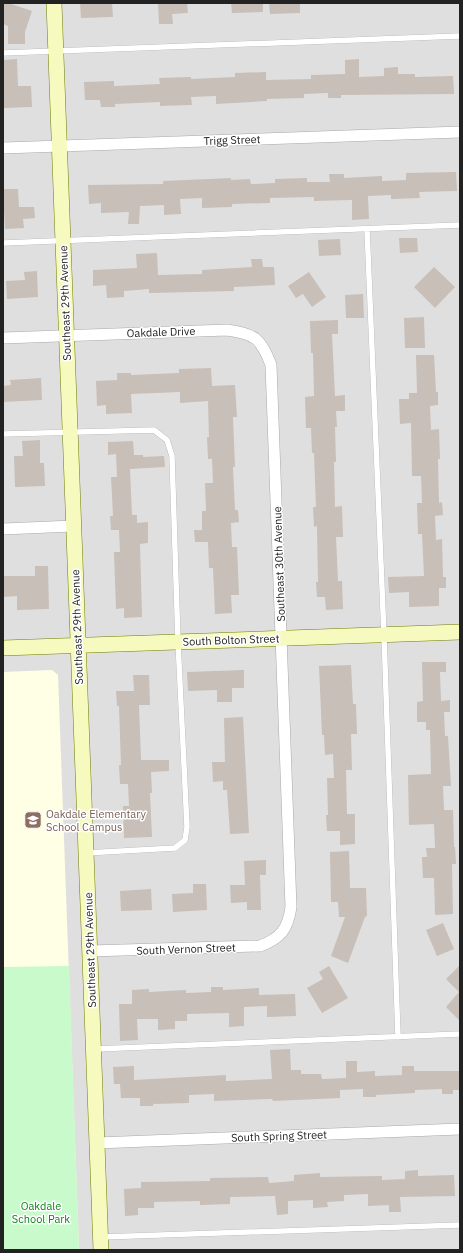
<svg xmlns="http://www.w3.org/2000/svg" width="463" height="1253" viewBox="0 0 463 1253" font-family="'IBM Plex Sans',sans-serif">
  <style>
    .residential { fill: #e0dfdf }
    .education { fill: #ffffe5 }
    .park { fill: #c8facc }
    .building { fill: #c7bfb8 }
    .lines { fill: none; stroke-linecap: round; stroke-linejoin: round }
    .lane-casing { stroke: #a9a9a9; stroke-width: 6 }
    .street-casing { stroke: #a9a9a9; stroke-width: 12 }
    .secondary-casing { stroke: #707d05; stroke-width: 16 }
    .lane { stroke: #fff; stroke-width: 5.5 }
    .street { stroke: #fff; stroke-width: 11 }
    .secondary { stroke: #f7fabf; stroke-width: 15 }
    .labels { text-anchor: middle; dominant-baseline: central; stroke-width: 3; stroke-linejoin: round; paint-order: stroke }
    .street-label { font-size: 11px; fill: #222; stroke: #fff }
    .education-label { font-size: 11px; fill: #785e54; stroke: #fff; text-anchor: start }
    .park-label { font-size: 11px; fill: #0c8416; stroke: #fff }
  </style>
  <rect width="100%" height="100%" fill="#f2efe9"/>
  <path class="residential" d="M3 3H460V1250H3Z"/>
  <path class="education" d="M52 670 58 675 79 1250H3V672Z"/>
  <path class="park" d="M69 966 79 1250H3V967Z"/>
  <path class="building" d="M3 3H8L32 11 25 32V44H8V26L3 24Z
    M80 3H112L113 17 81 18Z
    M158 3H187L188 13 172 14 173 24H159Z
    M231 3H263V12L232 13Z
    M269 3H300V13L270 14Z
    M17 59 18 86H31L32 107 3 108V60Z
    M359 59V77L384 76V68L398 67V74H415V77L453 76 454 94 341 95V98H328V93L304 94V98L267 99V101L216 104V96L191 97 192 105 160 106V102L115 104V107H101L100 100H85L84 82 114 81V86L160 84 159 78 191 77V79L235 77V73L266 72V80L311 79V75L345 74V60Z
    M456 172 457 191 419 192 420 198 391 199V195L368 196 369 219 352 220V200L314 201V197L270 198V203L232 204V207L202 208V198L180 199 181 214 164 215V205L140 206 139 224H128L129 212 101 213V203L89 204 88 185 163 184V181L231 178V180L250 179 251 184 275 183V179L307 178V182H330L329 174H344V178L382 176V181L406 180V173Z
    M3 189H18L19 207H34L35 218 23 219 24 228 5 229Z
    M399 238H417L418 252 400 253Z
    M340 239 341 255 319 256 318 240Z
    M157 253 158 275 202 274V270L252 267 251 259H262L263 267H274L275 285 234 287V291L149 293V289L124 291V297L107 298 106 285 93 286V270L137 268 136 254Z
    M434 267 455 287 435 308 414 287Z
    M37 271 38 297 7 299 6 281 25 280 24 272Z
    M309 272 326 297 312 307 303 294 296 298 288 286Z
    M363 294 364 318H346L345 295Z
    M424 317 425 348H405L404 318Z
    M338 320V334H332L335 396 345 395V411H336L337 427H335L336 462H334L335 507 342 506 343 537H336L338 581H342L343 609 326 610 325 597H317L316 582H318L317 526 314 527 313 507H316L314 453H312L311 428H306L305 397 314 396 313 353H311L310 321Z
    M416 355H434L436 392H438V405L430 406 431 430 439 429 440 459H438L439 503 442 502 443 515 435 516 436 540 442 539 443 577H446V588H439V606L409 607V592L389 593 388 577 424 576 422 534H418L417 503H422L421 476H412L411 423 400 424 399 399H409V393H417Z
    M211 368 212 386 235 385 237 417H233L235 467H233L235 510H238L239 522 231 523 232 547H237L239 595H231L232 613 215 614 213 568H209L208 542H195L194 530H202V511H206L205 483H213L212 459H208L207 437H209L208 401 180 403V392L131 394 132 413 106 414V405L97 406 96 381 117 380V373H131V375L179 373V369Z
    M41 378 42 400 3 402V386L11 385 10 380Z
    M40 440V463H44L45 486 15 487 14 456H23L22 441Z
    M133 441 134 455H143V457L164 456 165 467 130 469 132 515H137V523L148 522V543L140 544 142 617 124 618V608L116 609 114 552H120L119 530H111L110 516H113L111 477H117L116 454 108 455V442Z
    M35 566H48L49 609 17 610V596L3 597V576H35Z
    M422 662H446V672H440L441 701 450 700V712H444L445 736H448L451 786H443L444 810H453L454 847H455L456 864H452L453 914 435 915 434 878H423L422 857H427L426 848H435L434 824 409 825 408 775 431 774 430 730H426V722H417V702L423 701Z
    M351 665 353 704H356L357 734H351L352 770H346L347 814H355V844L340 845V831H327L326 815H328L327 778H334L333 754 325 755 324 735H322L319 666Z
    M244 670V688H232V702H217V690L188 691 187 672Z
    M133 675H149L150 705H139L141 760H169V771L151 772 152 793H150L152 837 124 838 123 806H129L128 784H120L119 765H121L119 706H117L116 691H134Z
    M243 717 249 833 230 834 227 790H223V781L213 782 212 762H225L224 718Z
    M349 851 350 888H366L367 916 365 917 348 963 331 956 345 917H339L338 902H331L330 852Z
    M266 860V875H260L261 910H247V902L231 903 230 885H245L244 861Z
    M193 884H206L207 910 173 912 172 894 193 893Z
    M151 889 152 910 121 911 120 891Z
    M443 923 454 949 437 956 426 930Z
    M460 965V1021L446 1007 459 992 446 979Z
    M329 966 348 998 322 1013 307 988 323 979 319 972Z
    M211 987H223V990L259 988V995L295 994 296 1016 267 1017V1006L244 1007V1026L229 1027V1013L187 1014V1021H175V1029L158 1030V1019H137L138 1040 120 1041 119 1004H132V990L149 989V992L186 990V993L211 992Z
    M290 1049 291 1070H301V1074H321L322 1079 346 1078V1061H357V1072L375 1071V1076L402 1075V1066H414V1071H460V1090H453V1094H442V1089L415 1090V1093L376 1095V1097H363V1089L340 1090V1098L273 1101 272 1099 214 1101V1094L189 1095V1103L153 1104V1106H140V1098H121L120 1084H114L113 1067 134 1066V1080L226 1075V1081L272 1079 270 1050Z
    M418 1170V1176L454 1175 455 1196 400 1197 401 1212H389V1205L368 1206V1194L344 1195V1201L327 1202 328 1207 313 1208V1200L288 1201V1214L277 1215 275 1196 230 1197V1204L200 1205V1201L154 1202V1208H138V1215L125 1216 124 1189 141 1188V1182L210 1181V1178L268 1177 269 1183 294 1181V1175L320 1173V1177L382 1176V1180L405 1179V1171Z"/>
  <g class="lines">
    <defs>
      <path id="lane" d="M3 53 460 36
        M367 229 384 635 398 1037
        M3 243 460 225
        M3 434 154 430 167 440 172 456 178 642 187 827 185 840 175 848 86 853
        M95 1049 460 1034
        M101 1237 460 1225"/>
      <path id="street" d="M3 148 460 132
        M3 338 227 330C255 334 261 338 271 365L291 907C288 929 281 938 260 946L90 951
        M3 529 73 526
        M97 1143 460 1129"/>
      <path id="secondary" d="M54 3 101 1250
        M3 648 460 632"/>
    </defs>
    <use href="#lane" class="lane-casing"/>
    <use href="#street" class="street-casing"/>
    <use href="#secondary" class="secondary-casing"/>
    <use href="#lane" class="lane"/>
    <use href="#street" class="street"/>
    <use href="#secondary" class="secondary"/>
  </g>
  <defs>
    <symbol id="school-square" viewBox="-11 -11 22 22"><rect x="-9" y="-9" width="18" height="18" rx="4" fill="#8d6e63" stroke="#fff"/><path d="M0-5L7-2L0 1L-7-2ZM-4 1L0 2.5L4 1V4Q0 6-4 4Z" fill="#fff"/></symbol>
  </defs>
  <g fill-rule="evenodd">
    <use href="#school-square" x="23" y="810" width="20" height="20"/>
  </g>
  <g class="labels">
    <g class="street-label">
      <text transform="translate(232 140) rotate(-2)">Trigg Street</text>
      <text transform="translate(65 303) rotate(-92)">Southeast 29th Avenue</text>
      <text transform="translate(161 332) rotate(-2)">Oakdale Drive</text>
      <text transform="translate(279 564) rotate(-92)">Southeast 30th Avenue</text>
      <text transform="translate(77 627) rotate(-92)">Southeast 29th Avenue</text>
      <text transform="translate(231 640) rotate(-2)">South Bolton Street</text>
      <text transform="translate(186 949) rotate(-2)">South Vernon Street</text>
      <text transform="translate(90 950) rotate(-92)">Southeast 29th Avenue</text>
      <text transform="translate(279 1136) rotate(-2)">South Spring Street</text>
    </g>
    <g class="education-label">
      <text x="46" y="814">Oakdale Elementary<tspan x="46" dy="13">School Campus</tspan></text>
    </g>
    <g class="park-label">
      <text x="41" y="1206">Oakdale<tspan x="41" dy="13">School Park</tspan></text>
    </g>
  </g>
  <rect width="463" height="1253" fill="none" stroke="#222222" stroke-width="8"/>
</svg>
